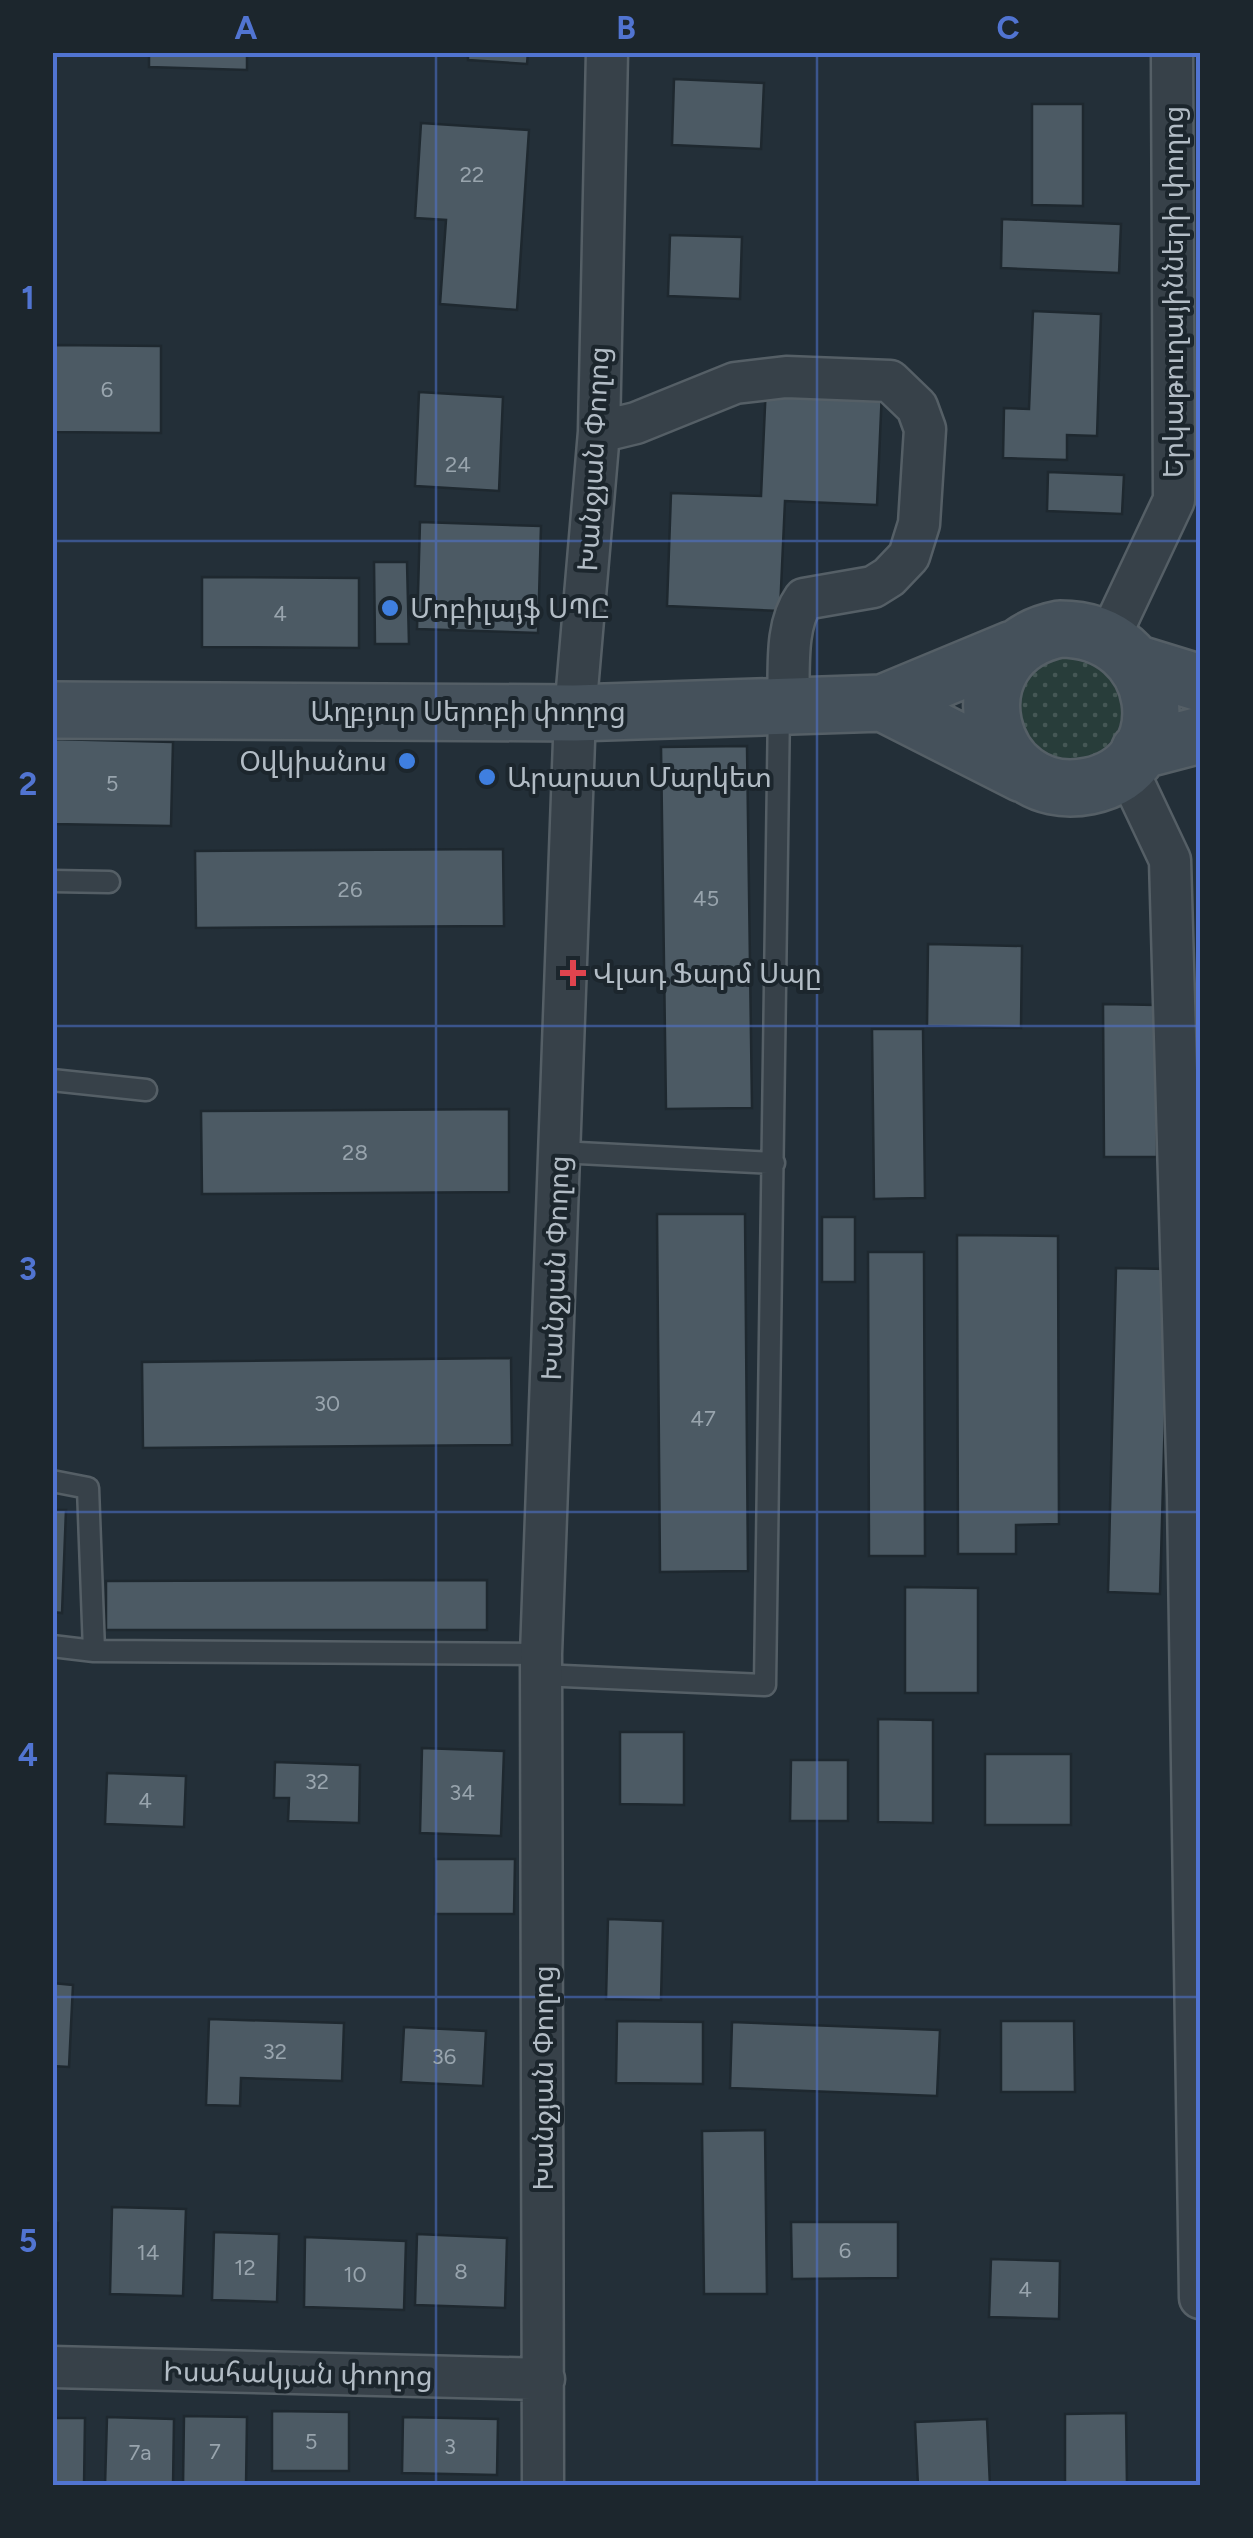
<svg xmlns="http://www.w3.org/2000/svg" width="1253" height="2538" viewBox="0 0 1253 2538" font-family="Figtree,'Noto Sans Armenian',sans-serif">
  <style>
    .grass { fill: url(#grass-dots) }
    .building { fill: #4c5a64; stroke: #1e282f; stroke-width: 2.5 }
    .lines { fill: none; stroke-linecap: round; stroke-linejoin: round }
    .service-casing { stroke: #555f66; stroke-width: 25 }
    .minor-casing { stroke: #555f66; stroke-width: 45 }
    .secondary-casing { stroke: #555f66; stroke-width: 60 }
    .service { stroke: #374149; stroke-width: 20 }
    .minor { stroke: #374149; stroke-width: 40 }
    .secondary { stroke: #45515b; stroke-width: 55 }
    .grid { fill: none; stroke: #5174d1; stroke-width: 2.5; stroke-opacity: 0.55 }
    .shop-dot { fill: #3f7fe0; stroke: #1c262d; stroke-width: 4 }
    .health-dot { fill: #e0444e; stroke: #1c262d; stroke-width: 4 }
    .labels { text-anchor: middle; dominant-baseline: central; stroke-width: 8; stroke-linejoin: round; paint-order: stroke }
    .number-label { font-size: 22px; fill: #98a4ad }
    .street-label { font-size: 28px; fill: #b2bcc5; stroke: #1c262d }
    .poi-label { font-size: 28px; fill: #b2bcc5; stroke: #1c262d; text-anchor: start }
    .neatline { fill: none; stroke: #5174d1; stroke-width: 4 }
    .grid-label { font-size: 32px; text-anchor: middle; font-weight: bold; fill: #5174d1 }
  </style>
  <defs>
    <pattern id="grass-dots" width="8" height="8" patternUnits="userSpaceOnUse" patternTransform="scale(2.5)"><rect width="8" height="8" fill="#283d3a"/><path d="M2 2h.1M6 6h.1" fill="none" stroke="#455755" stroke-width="1.8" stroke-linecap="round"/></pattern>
  </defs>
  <rect width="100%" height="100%" fill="#232f38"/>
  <path class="grass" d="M1018 709a52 52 0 1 1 104 0a52 52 0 1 1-104 0Z"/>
  <path class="building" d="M149 52H247V70L149 67Z
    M468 52H528L527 64 468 60Z
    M674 79 764 83 761 149 672 145Z
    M1032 104H1083V206L1032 205Z
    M421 123 529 130 517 310 440 304 446 220 415 218Z
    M1002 219 1121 224 1119 273 1001 268Z
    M670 235 742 237 740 299 668 296Z
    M1033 311 1101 314 1097 436 1067 435V460L1003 458 1004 408 1029 409Z
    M52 345 161 346V433L52 432Z
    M766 384 882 390 877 505 785 501 780 611 667 606 671 493 761 496Z
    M419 392 503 397 499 491 415 486Z
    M1048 472 1124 475 1122 514 1047 511Z
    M420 522 541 526 538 633 417 629Z
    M374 562H407L409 644H375Z
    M202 577 359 578V648L202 647Z
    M52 739 173 742 171 826 52 824Z
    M747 746 752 1108 666 1109 661 747Z
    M503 849 504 926 196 928 195 851Z
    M928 944 1022 946 1021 1028 927 1026Z
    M1103 1004 1157 1005V1157H1104Z
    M872 1029H923L925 1198 874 1199Z
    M509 1109V1192L202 1194 201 1111Z
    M657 1214H745L748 1571 660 1572Z
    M822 1217H855V1282H822Z
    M957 1235 1058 1236 1059 1524 1016 1525V1554H958Z
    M868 1252H924L925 1556H869Z
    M1116 1268 1169 1269 1160 1594 1108 1592Z
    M511 1358 512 1445 143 1448 142 1362Z
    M52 1510H66L62 1613 52 1612Z
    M487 1580V1630H106V1581Z
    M905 1587 978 1588V1693H905Z
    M878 1719 933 1720V1823L878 1822Z
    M620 1732H684V1805L620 1804Z
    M422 1748 504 1751 501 1836 420 1833Z
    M985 1754H1071V1825H985Z
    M791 1760H848V1821H790Z
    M275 1762 360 1765 359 1823 288 1821 289 1798H274Z
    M107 1773 186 1776 184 1827 105 1824Z
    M435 1859H515L514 1914H435Z
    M608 1919 663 1921 661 2000 606 1999Z
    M52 1983 73 1985 69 2067 52 2066Z
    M209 2019 344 2023 342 2081 241 2078 240 2106 206 2105Z
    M617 2021 703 2022V2084L616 2083Z
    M1001 2021H1074L1075 2092H1001Z
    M732 2022 940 2030 937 2096 730 2088Z
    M404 2027 486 2031 483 2086 401 2082Z
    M765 2130 767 2294H704L702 2131Z
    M112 2207 186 2209 183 2296 110 2294Z
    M791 2222H898V2278L792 2279Z
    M52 2223H58L56 2313H52Z
    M214 2232 279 2234 277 2302 212 2300Z
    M417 2234 507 2238 505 2308 415 2305Z
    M305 2237 406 2241 404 2310 304 2307Z
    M991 2259 1060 2261 1059 2319 989 2317Z
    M272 2411 349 2412V2471H272Z
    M1126 2413 1127 2486H1065V2414Z
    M184 2416 247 2417 246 2486H183Z
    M107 2417 174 2419 173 2486H105Z
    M403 2417 498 2419 497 2475 402 2473Z
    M52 2418H85L84 2486H52Z
    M987 2419 990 2486H918L915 2422Z"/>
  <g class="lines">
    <defs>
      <path id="service" d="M52 881 109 882
        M52 1080 146 1090
        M559 1152 774 1163
        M52 1481 88 1488 94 1651 541 1654
        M52 1646 94 1651
        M541 1675 765 1685 779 707"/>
      <path id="minor" d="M599 432 636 423 735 383 786 377 890 381 917 407 925 429 919 524 909 556 889 577 873 587 804 599C784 627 790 673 788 707
        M1109 638 1174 500 1172 52
        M1127 769 1170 860 1188 1495 1200 2298
        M52 2367 544 2379
        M543 2486 541 1654 575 713 599 432 607 52"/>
      <path id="secondary" d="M1060 629C1167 629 1183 767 1089 786 985 807 948 651 1060 629Z
        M1135 663 1200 683
        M883 703 1023 774
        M52 710 575 713 883 703 1013 649
        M1139 751 1200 735"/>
    </defs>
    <use href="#service" class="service-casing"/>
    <use href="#minor" class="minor-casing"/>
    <use href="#secondary" class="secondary-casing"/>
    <use href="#service" class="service"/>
    <use href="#minor" class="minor"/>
    <use href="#secondary" class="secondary"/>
  </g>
  <path class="grid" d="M436 52V2486M817 52V2486M52 541H1200M52 1026H1200M52 1512H1200M52 1997H1200"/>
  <g class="shop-dot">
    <circle cx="390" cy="608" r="10"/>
    <circle cx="407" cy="761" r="10"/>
    <circle cx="487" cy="777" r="10"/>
  </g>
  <path class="health-dot" d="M568 958h10v10h10v10h-10v10h-10v-10h-10v-10h10z"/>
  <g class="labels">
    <g class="number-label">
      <text x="472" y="174">22</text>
      <text x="107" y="389">6</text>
      <text x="458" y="464">24</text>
      <text x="280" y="613">4</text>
      <text x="112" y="783">5</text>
      <text x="350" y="889">26</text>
      <text x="706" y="898">45</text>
      <text x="355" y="1152">28</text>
      <text x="327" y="1403">30</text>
      <text x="703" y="1418">47</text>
      <text x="317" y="1781">32</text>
      <text x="462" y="1792">34</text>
      <text x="145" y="1800">4</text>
      <text x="275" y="2051">32</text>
      <text x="444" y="2056">36</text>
      <text x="845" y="2250">6</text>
      <text x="148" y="2252">14</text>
      <text x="245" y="2267">12</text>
      <text x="461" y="2271">8</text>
      <text x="355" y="2274">10</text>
      <text x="1025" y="2289">4</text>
      <text x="311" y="2441">5</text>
      <text x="450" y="2446">3</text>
      <text x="215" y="2451">7</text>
      <text x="140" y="2452">7a</text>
    </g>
    <g class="street-label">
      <text transform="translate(1173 292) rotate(-90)">Երկաթուղայինների փողոց</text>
      <text transform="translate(593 459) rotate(-87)">Խանջյան Փողոց</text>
      <text x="468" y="711">Աղբյուր Սերոբի փողոց</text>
      <text transform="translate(555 1268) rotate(-88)">Խանջյան Փողոց</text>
      <text transform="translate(543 2078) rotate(-90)">Խանջյան Փողոց</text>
      <text transform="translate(298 2373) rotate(1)">Իսահակյան փողոց</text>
    </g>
    <g class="poi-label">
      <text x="410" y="608">Մոբիլայֆ ՍՊԸ</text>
      <text x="387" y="761" text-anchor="end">Օվկիանոս</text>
      <text x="507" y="777">Արարատ Մարկետ</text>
      <text x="593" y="973">Վլադ Ֆարմ Սպը</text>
    </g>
  </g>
  <rect width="1253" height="2538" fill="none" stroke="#1c262d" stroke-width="110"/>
  <rect x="55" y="55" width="1143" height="2428" class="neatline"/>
  <g class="grid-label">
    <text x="246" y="39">A</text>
    <text x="626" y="39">B</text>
    <text x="1008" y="39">C</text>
    <text x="28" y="309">1</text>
    <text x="28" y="795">2</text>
    <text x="28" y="1280">3</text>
    <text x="28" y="1766">4</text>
    <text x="28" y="2252">5</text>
  </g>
</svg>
